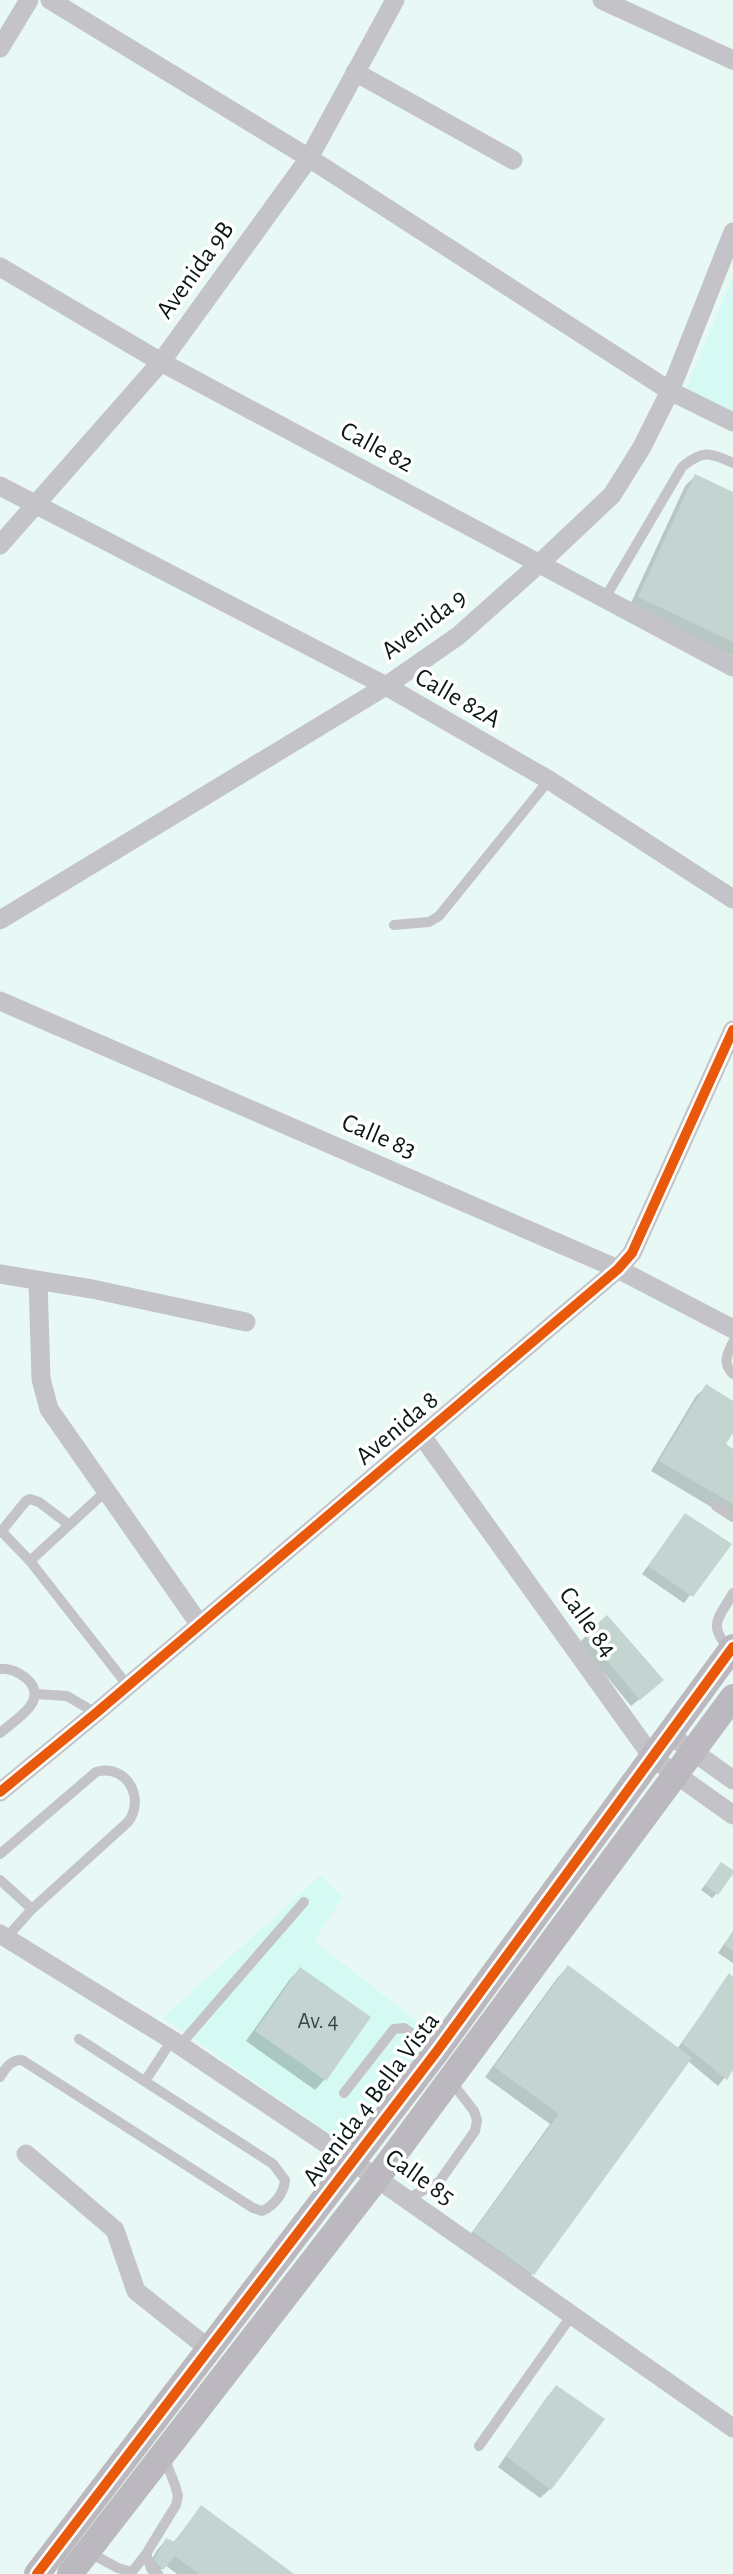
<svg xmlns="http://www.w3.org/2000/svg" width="733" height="2574" viewBox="0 0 733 2574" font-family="'Alegreya Sans',sans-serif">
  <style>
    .built { fill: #d5f9f3 }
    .shadow { fill: #0003 }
    .building { fill: #c4d4d1 }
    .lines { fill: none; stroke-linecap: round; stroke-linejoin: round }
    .lane { stroke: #c4c3c8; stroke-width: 10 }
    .street { stroke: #c4c3c8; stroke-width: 19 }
    .secondary { stroke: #bbb9bf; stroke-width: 26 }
    .cycleway-casing { stroke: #fff; stroke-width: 15 }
    .cycleway { stroke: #e8590c; stroke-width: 10 }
    .labels { text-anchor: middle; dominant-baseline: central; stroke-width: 7; stroke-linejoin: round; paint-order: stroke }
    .number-label { font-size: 23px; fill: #394846 }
    .street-label { font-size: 26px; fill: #0b1918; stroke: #fff }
  </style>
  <rect width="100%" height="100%" fill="#e7f8f5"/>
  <path class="built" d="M733 277V418L683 396Z
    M321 1875 343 1897 314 1941 433 2034 349 2147 163 2018Z"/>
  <path class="shadow" d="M695 476 733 494V656L629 607 685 486Z
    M706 1387 733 1404V1429L724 1445 733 1451V1520L651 1471 696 1396Z
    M685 1515 729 1544 684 1603 642 1574Z
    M586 1636 655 1687 631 1706 579 1643Z
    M717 1869V1893L712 1898 701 1890Z
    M733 1931V1963L718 1953Z
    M568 1967 677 2049 729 1976 733 1979V2067L718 2086 688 2061 532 2274 523 2284 465 2242 550 2124 485 2077 558 1977Z
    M300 1969 368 2017 324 2080 315 2090 246 2041 290 1979Z
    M556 2387 550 2489 540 2498 498 2467 547 2397Z
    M201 2507 291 2574H177L165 2565 157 2574H149L146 2570 157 2550 166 2540 173 2543Z"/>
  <path class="building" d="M695 474 733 492V642L638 597Z
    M706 1384 733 1401V1433L726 1444 733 1449V1504L659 1461Z
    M685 1513 732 1544 693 1597 648 1566Z
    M607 1615 664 1680 640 1700 585 1635Z
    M721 1862 733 1870V1874L718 1895 705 1885Z
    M733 1932V1951L724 1945Z
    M568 1965 692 2058 534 2275 473 2232 559 2114 494 2067Z
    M300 1967 371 2017 326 2081 255 2031Z
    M729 1973 733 1977V2070L727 2080 682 2043Z
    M556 2385 605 2419 551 2490 506 2456Z
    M201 2505 294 2574H199L175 2556 163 2570 154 2560 166 2538 175 2542Z"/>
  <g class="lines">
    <path class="lane" d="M605 598 682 467C702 450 710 452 733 463
      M394 925 429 922 439 916 549 780
      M733 1342C727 1355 722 1363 733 1374
      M106 1491 30 1561 128 1686
      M716 1506 733 1517
      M30 1561 3 1533 4 1528 26 1501 30 1499 39 1502 68 1524
      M730 1650C707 1624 718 1620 733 1593
      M0 1669C10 1668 18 1672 26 1678 51 1700 16 1719 0 1733
      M36 1694 67 1696 96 1713
      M0 1854 96 1772C126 1763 146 1798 128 1822L32 1909 6 1938
      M0 1880 32 1909
      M180 2045 304 1902
      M0 2077C6 2068 10 2060 22 2060L253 2208 262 2211C274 2206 284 2193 285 2180L273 2164 79 2039
      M145 2081 172 2040
      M344 2093 394 2029 404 2028 436 2050
      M407 2199 439 2182 475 2131 477 2120 474 2111 450 2080
      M479 2446 572 2315
      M88 2552 118 2568 132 2572V2574
      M132 2572 146 2554
      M158 2574 151 2568 146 2554 176 2505 178 2496 175 2485 164 2457"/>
    <path class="street" d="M50 0 309 158 670 391 733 422
      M602 0 733 60
      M0 48 29 0
      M355 72 513 160
      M0 267 161 362 733 667
      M0 486 386 686 549 780 733 899
      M0 545 161 362 309 158 395 0
      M0 920 386 686 458 636 540 563 612 495 642 447 670 391 733 232
      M0 1001 618 1269 733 1329
      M0 1274 92 1289 246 1322
      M38 1280 41 1379 49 1409 200 1625
      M422 1436 653 1758 733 1815
      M670 1735 733 1780
      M0 1792 96 1713 618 1269 632 1253 733 1030
      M0 1934 172 2040 352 2161 733 2428
      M26 2154 115 2230 136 2291 209 2349"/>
    <path class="secondary" d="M37 2574 437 2051 733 1647
      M70 2574 377 2178 733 1697"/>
    <defs>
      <path id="cycleway" d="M0 1792 96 1713 618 1269 632 1253 733 1030
        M37 2574 437 2051 733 1647"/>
    </defs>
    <use href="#cycleway" class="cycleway-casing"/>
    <use href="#cycleway" class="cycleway"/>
  </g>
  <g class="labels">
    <g class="number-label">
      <text x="318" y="2021">Av. 4</text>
    </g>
    <g class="street-label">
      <text transform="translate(195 270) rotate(-54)">Avenida 9B</text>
      <text transform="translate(377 447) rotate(28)">Calle 82</text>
      <text transform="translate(424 624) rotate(-37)">Avenida 9</text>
      <text transform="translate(458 698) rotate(30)">Calle 82A</text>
      <text transform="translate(379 1136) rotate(23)">Calle 83</text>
      <text transform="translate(397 1428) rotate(-40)">Avenida 8</text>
      <text transform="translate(588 1622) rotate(54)">Calle 84</text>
      <text transform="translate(371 2099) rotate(-53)">Avenida 4 Bella Vista</text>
      <text transform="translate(420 2177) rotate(35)">Calle 85</text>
    </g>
  </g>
</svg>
